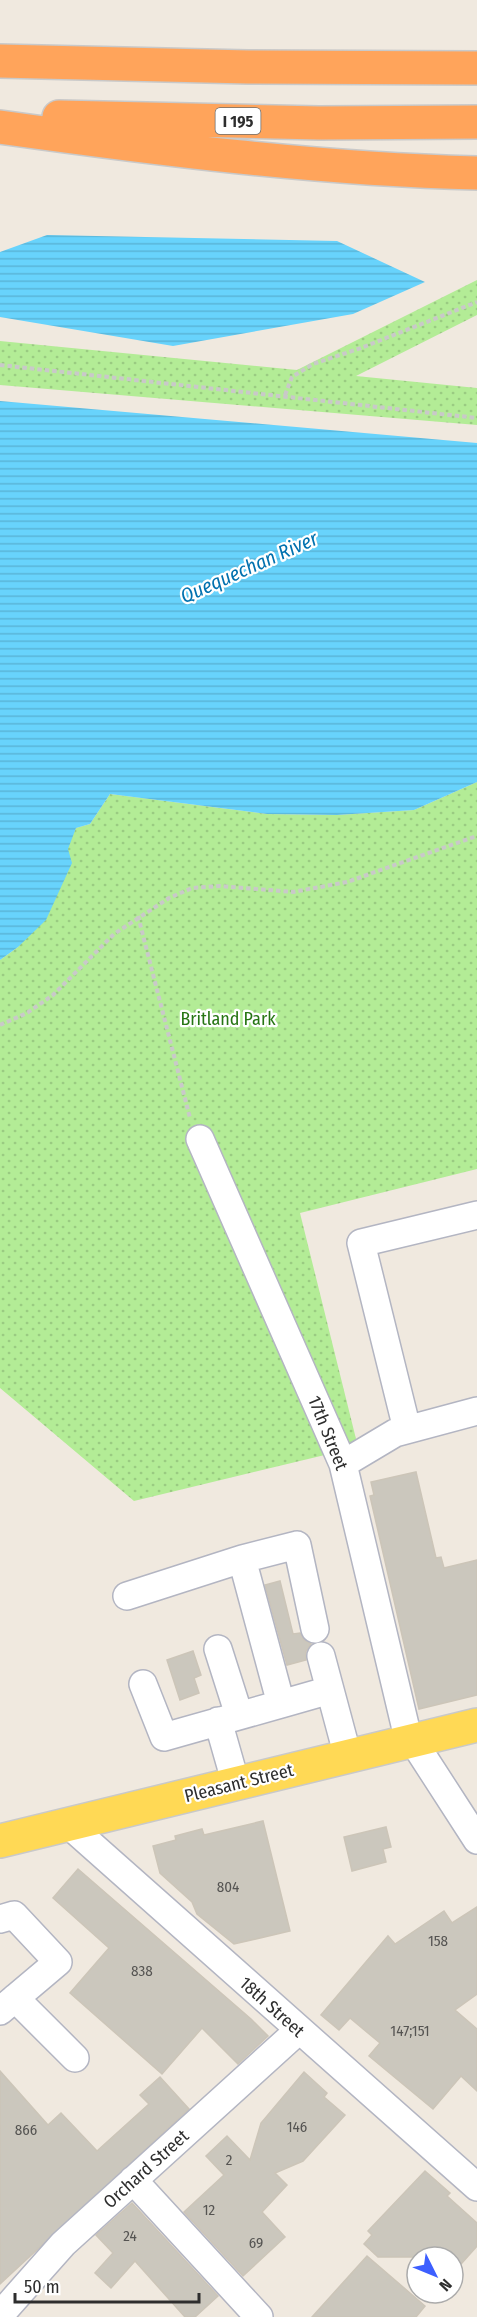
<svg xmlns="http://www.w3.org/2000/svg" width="477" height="2317" viewBox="0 0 477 2317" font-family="'Fira Sans Condensed',sans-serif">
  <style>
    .park { fill: url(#park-dots) }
    .water { fill: url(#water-rules) }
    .building { fill: #cbc7bd; stroke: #ccc5b8; stroke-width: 1.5 }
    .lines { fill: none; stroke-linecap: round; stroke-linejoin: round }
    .minor-casing { stroke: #b3b5c2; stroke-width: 30 }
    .major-casing { stroke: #c9c9c9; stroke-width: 36 }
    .highway-casing { stroke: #c9c9c9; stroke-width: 36 }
    .path { stroke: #c9c9c9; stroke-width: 4; stroke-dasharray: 4.5 3; stroke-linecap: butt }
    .minor { stroke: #fff; stroke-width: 27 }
    .major { stroke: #ffd955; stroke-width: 33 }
    .highway { stroke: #ffa45b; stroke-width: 33 }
    .labels { text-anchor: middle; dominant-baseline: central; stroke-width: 4.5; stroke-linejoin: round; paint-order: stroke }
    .number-label { font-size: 15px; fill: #555452 }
    .shield { fill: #fff; stroke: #6d6d6d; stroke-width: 1.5 }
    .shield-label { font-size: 16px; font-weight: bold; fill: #2e2e2e }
    .park-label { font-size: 18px; fill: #267513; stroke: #fff }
    .street-label { font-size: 18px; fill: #2e2e2e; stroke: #fff }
    .water-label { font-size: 20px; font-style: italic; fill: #0071af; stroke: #fff }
  </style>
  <defs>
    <pattern id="park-dots" width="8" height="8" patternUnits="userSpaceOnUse" patternTransform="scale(1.5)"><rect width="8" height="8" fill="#b3ec96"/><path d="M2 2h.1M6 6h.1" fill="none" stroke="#9acb82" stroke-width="1.8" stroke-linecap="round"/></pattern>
    <pattern id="water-rules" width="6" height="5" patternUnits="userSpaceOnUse" patternTransform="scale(1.5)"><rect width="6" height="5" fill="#68d3fc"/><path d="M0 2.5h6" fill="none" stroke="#5ab5d8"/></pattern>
  </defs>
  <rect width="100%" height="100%" fill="#f0e9df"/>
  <path class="park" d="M477 280V315L356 376 477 388V425L0 385V341L297 370Z
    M477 782V1169L300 1213 358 1447 134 1501 0 1388V960L18 947 76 828 90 824 110 794 267 814 337 815 414 810Z"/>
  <path class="water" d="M47 235 337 241 425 282 353 314 173 346 0 317V252Z
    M0 401 477 443V782L414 810 337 815 267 814 110 794 90 824 76 828 68 849 72 863 46 920 18 947 0 960Z"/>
  <path class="building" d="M416 1472 436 1558 441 1557 444 1568 477 1560V1695L419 1709 370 1496 374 1495 371 1482Z
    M280 1581 293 1634 300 1633 304 1640 311 1644 306 1651V1660L287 1665 265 1585Z
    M193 1651 201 1675 194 1678 199 1693 180 1700 167 1660Z
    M263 1821 290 1931 234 1944 197 1914 192 1902 160 1873 153 1846 176 1840 175 1836 202 1829 204 1835Z
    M386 1827 391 1847 383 1849 386 1862 352 1871 344 1837Z
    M78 1869 251 2019 268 2036 238 2064 202 2028 162 2074 70 1993 109 1948 53 1898Z
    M477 1907V1994L455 2010 477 2029V2091L461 2076 433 2109 369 2056 380 2043 350 2018 339 2030 321 2015 388 1936 395 1944 444 1911 452 1923Z
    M0 2071 48 2125 61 2113 97 2151 149 2104 140 2095 160 2077 189 2109 0 2284Z
    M304 2072 327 2093 324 2097 345 2115 303 2161 275 2173 287 2185 262 2212 285 2237 243 2276 184 2212 224 2175 206 2156 227 2136 250 2160 261 2123Z
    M425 2171 450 2193 447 2196 477 2223V2246L453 2273V2257H378L364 2244 372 2235 368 2231Z
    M132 2203 218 2296 195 2317H185L135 2261 111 2288 95 2273 113 2253 96 2235Z
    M367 2256 425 2306 416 2317H312Z"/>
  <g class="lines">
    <defs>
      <path id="minor" d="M200 1139 343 1464 409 1742
        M407 1429 361 1243 477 1215
        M343 1464 395 1433 477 1411
        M127 1596 242 1559
        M315 1629 297 1545 242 1559 281 1704 330 1690
        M218 1649 239 1715
        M321 1656 348 1757
        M143 1684 164 1737 281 1704
        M218 1721 236 1784
        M413 1741 477 1840
        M69 1825 477 2187
        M0 1919 14 1915 58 1962 0 2011
        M15 1998 75 2058
        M133 2180 259 2317
        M0 2315 63 2244 299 2030"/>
      <path id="major" d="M0 1841 477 1725"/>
      <path id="highway" d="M0 61 248 67 477 68
        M59 117 319 123 477 122
        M0 127C158 149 318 169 477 173"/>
    </defs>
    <use href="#minor" class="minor-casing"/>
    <use href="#major" class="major-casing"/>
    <use href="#highway" class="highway-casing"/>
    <path class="path" d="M0 365 477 418
      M285 395 292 377 313 364 361 348 477 302
      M138 916 190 1118
      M0 1025 27 1013 53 995 114 934 169 898 192 888 220 886 293 892 347 882 477 836"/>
    <use href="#minor" class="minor"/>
    <use href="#major" class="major"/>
    <use href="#highway" class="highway"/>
  </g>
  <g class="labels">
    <g class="number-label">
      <text x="228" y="1887">804</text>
      <text x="438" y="1941">158</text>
      <text x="142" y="1971">838</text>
      <text x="410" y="2031">147;151</text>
      <text x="297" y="2127">146</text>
      <text x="26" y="2130">866</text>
      <text x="229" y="2160">2</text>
      <text x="209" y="2210">12</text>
      <text x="130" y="2236">24</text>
      <text x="256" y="2243">69</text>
    </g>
    <rect class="shield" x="215.5" y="108" width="45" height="26" rx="4.5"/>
    <g class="shield-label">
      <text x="238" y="121">I 195</text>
    </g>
    <g class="park-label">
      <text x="228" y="1019">Britland Park</text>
    </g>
    <g class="street-label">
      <text transform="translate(328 1433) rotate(68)">17th Street</text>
      <text transform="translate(239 1783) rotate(-14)">Pleasant Street</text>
      <text transform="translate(272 2007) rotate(42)">18th Street</text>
      <text transform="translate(146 2169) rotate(-42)">Orchard Street</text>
    </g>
    <g class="water-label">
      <text transform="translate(249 567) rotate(-24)">Quequechan River</text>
    </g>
  </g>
  <g transform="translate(435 2275) rotate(133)"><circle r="28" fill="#ffffff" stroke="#ababab" stroke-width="1.5"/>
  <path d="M0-4.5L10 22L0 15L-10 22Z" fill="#3d5fff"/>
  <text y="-9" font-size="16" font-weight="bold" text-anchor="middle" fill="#2e2e2e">N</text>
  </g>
  <path d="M15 2293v9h184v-9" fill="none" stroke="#2e2e2e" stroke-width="3"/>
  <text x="24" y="2293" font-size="18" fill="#2e2e2e" stroke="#ffffff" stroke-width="4.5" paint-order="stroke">50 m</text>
</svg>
